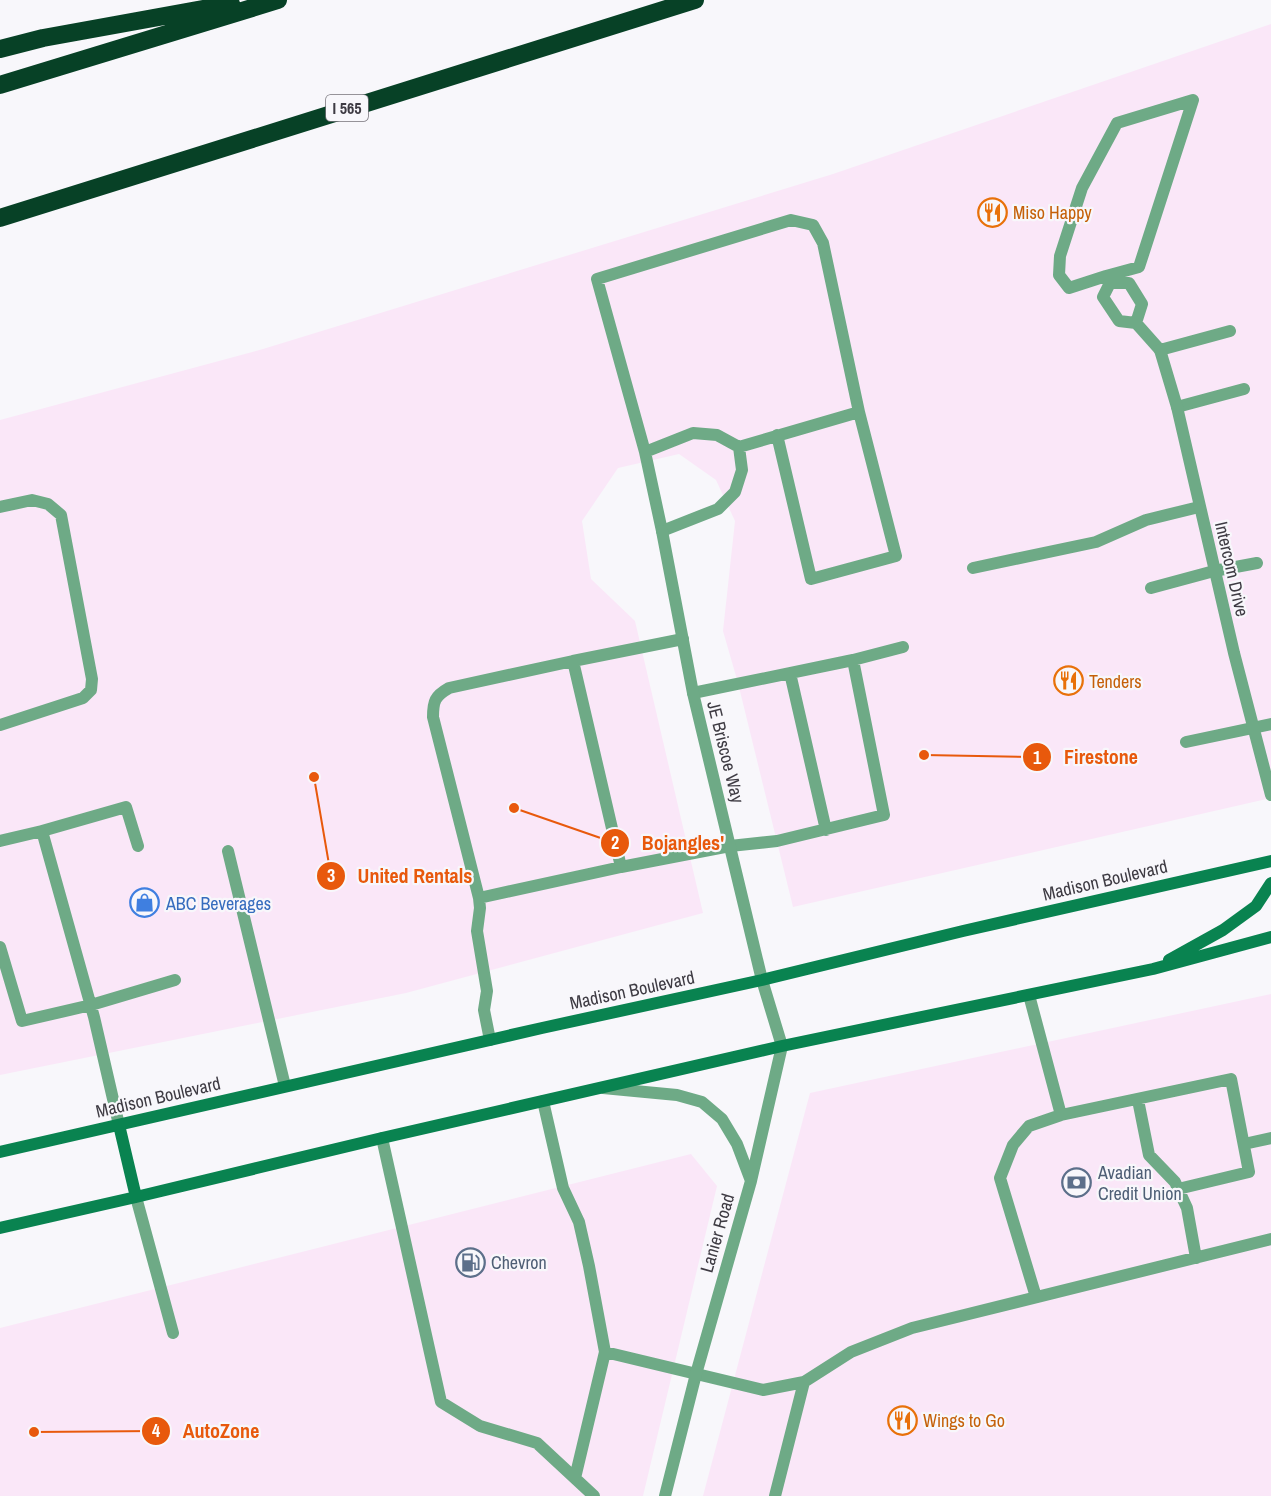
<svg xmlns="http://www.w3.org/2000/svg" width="1271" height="1496" viewBox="0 0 1271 1496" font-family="'Archivo Narrow',sans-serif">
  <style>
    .commercial { fill: #fae7f8 }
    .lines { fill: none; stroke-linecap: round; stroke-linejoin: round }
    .service { stroke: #6eaa86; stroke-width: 12 }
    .minor { stroke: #6eaa86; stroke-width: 12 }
    .secondary { stroke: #098350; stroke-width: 12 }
    .motorway { stroke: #074126; stroke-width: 18 }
    .labels { text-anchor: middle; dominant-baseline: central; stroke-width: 4.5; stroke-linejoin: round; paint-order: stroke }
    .shield { fill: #f8f7fb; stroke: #76737a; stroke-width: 1.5 }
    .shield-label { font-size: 16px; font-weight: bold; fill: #3e3b43 }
    .food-label { font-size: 18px; fill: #c56008; stroke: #f8f7fb; text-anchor: start }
    .street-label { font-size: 18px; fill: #3e3b43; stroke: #f8f7fb }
    .shop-label { font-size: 18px; fill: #366cbe; stroke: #f8f7fb; text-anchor: start }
    .service-label { font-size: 18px; fill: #4e5e75; stroke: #f8f7fb; text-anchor: start }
    .leader { fill: none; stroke: #e8590c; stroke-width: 2 }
    .callout-dot { fill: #e8590c; stroke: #f8f7fb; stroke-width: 2 }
    .mark-label { font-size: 18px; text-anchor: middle; font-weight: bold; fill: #fff }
    .callout-label { font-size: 20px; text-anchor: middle; font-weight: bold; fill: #e8590c; stroke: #f8f7fb; stroke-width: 4.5; stroke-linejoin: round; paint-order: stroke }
  </style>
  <rect width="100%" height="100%" fill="#f8f7fb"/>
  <path class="commercial" d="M1271 24V798L793 907 738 683 723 631 735 521 716 480 679 454 618 468 582 521 591 579 635 621 703 913 406 993 0 1075V420L263 349 833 174Z
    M1271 994V1496H703L810 1093Z
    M691 1154 717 1186 643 1496H0V1328Z"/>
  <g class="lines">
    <path class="service" d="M1106 276 1069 288 1059 275 1060 256 1082 188 1117 123 1193 100 1139 267 1106 276 1110 283 1103 297 1119 321 1136 323 1160 350 1230 331
      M1110 283H1129L1142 304 1136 323
      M1177 407 1244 389
      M777 435 811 579 896 556 859 412
      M645 452 693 433 717 435 739 447 742 470 735 492 718 509 662 531 645 452 597 279 791 220 813 225 823 243 859 412 739 447
      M0 507 32 500 48 504 61 515 92 679 91 690 83 698 0 725
      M973 568 1096 542 1146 520 1199 507
      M1151 588 1214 571 1257 563
      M853 660 903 647
      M573 661 683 639
      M790 673 826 830
      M1186 742 1271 724
      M42 831 126 807 138 846
      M0 841 42 831 94 1017 119 1125
      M228 851 285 1086
      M621 867 573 661 449 688C435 696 433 701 433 717L479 898 621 867 730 846 777 841 884 815 853 660 693 693
      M479 898 480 908 477 931 487 991 484 1010 490 1040
      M0 947 22 1021 91 1005 175 980
      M1029 995 1061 1115 1029 1126 1013 1145 1000 1178 1036 1297
      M1138 1100 1149 1155 1175 1182 1187 1208 1196 1258
      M543 1101 563 1188 579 1222 589 1266 605 1352 575 1478
      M1061 1115 1231 1079 1249 1172 1178 1189
      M382 1138 441 1402 480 1426 537 1443 594 1496
      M1244 1144 1271 1138
      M136 1197 173 1333
      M605 1352 763 1390 804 1382 851 1352 912 1328 1271 1239
      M775 1496 804 1382"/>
    <path class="minor" d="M1160 350 1177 407 1234 653 1271 795
      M662 531 693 693 762 980 782 1046 751 1181 696 1374 665 1496
      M603 1088 677 1095 702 1102 722 1119 737 1144 751 1181"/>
    <path class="secondary" d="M1169 960 1223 930 1256 906 1271 883
      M119 1125 136 1197
      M0 1152 542 1028 762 980 963 931 1271 861
      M0 1228 136 1197 382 1138 782 1046 1153 969 1271 937"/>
    <path class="motorway" d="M0 49 43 38 231 4
      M0 85 278 0
      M0 218 695 0"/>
  </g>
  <defs>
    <symbol id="restaurant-ring" viewBox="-11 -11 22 22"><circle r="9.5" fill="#f8f7fb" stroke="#e8710a" stroke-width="1.5"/><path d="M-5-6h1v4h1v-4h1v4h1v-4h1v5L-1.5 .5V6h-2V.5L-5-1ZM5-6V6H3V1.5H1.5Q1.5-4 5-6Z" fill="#e8710a"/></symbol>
    <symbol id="shop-ring" viewBox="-11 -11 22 22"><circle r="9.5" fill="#f8f7fb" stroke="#3f7fe0" stroke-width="1.5"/><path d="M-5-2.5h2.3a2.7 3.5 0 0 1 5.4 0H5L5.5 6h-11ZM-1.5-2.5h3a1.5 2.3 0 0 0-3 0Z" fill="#3f7fe0"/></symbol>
    <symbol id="bank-ring" viewBox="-11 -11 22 22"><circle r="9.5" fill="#f8f7fb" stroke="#5c6f8a" stroke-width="1.5"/><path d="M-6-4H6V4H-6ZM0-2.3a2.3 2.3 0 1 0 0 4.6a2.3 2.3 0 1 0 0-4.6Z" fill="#5c6f8a"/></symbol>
    <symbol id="fuel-ring" viewBox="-11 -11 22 22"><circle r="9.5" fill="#f8f7fb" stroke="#5c6f8a" stroke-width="1.5"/><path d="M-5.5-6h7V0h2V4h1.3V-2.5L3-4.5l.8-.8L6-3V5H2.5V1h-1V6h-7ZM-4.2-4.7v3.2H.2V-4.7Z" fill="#5c6f8a"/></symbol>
  </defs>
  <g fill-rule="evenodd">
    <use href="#restaurant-ring" x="976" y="196" width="33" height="33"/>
    <use href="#restaurant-ring" x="1052" y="664" width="33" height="33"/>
    <use href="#shop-ring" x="128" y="886" width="33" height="33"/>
    <use href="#bank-ring" x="1060" y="1166" width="33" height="33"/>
    <use href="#fuel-ring" x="454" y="1246" width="33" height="33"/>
    <use href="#restaurant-ring" x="886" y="1404" width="33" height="33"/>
  </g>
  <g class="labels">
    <rect class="shield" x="326" y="95" width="42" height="26" rx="4.5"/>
    <g class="shield-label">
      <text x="347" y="108">I 565</text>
    </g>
    <g class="food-label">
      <text x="1013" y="212">Miso Happy</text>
      <text x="1089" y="681">Tenders</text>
      <text x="923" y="1420">Wings to Go</text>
    </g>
    <g class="street-label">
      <text transform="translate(1232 569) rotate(77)">Intercom Drive</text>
      <text transform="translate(726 752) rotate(76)">JE Briscoe Way</text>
      <text transform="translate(1105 880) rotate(-13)">Madison Boulevard</text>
      <text transform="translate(632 990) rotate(-12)">Madison Boulevard</text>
      <text transform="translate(158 1097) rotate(-13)">Madison Boulevard</text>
      <text transform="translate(717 1233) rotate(-74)">Lanier Road</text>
    </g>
    <g class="shop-label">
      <text x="166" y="903">ABC Beverages</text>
    </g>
    <g class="service-label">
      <text x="1098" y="1172">Avadian<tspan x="1098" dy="21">Credit Union</tspan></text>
      <text x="491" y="1262">Chevron</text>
    </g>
  </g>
  <path class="leader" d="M924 755L1037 757M514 808L615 843M314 777L331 876M34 1432L156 1431"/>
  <g class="callout-dot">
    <circle cx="924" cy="755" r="6"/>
    <circle cx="514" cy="808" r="6"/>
    <circle cx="314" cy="777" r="6"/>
    <circle cx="34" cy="1432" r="6"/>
    <circle cx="1037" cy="757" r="15"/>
    <circle cx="615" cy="843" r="15"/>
    <circle cx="331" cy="876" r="15"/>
    <circle cx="156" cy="1431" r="15"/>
  </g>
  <g class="mark-label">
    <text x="1037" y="764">1</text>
    <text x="615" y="849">2</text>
    <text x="331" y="882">3</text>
    <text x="156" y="1437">4</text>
  </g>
  <g class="callout-label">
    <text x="1101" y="764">Firestone</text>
    <text x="683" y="850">Bojangles'</text>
    <text x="415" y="883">United Rentals</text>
    <text x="221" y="1438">AutoZone</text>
  </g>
</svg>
